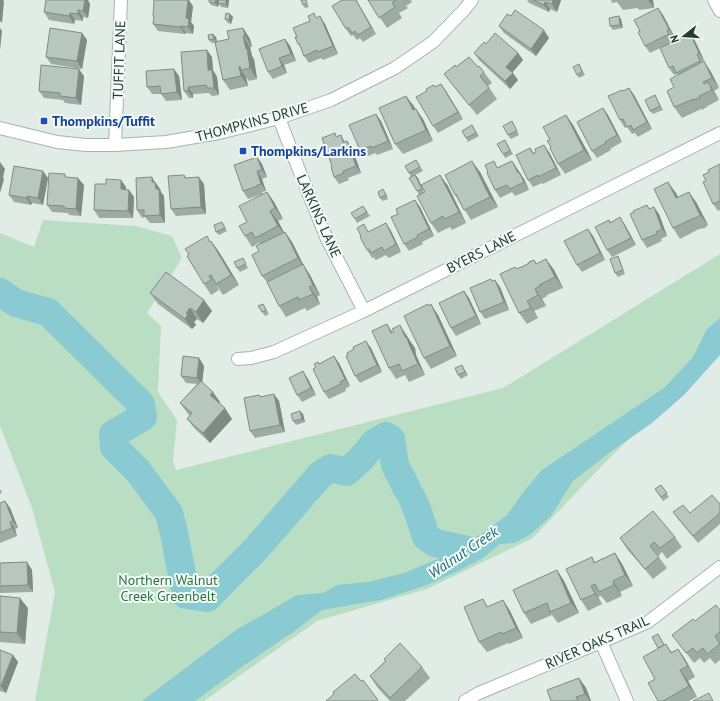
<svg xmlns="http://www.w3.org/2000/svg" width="720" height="701" viewBox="0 0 720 701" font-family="'PT Sans',sans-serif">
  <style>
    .green { fill: #badec3 }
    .water { fill: #89cad3 }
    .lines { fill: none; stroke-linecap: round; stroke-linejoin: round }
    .river { stroke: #89cad3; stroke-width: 28 }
    .minor-casing { stroke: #a4b4ae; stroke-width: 14 }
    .minor { stroke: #fff; stroke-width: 12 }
    .wall { fill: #9daba5 }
    .shaded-wall { fill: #808b86 }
    .building { fill: #b7c7c0; stroke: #808b86 }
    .transit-dot { fill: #1a4fb4; stroke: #f2f9f5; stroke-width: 1.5 }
    .labels { text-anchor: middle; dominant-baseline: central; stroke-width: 4; stroke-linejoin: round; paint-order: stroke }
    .street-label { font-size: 14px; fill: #213e35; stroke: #f2f9f5 }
    .transit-label { font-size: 14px; font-weight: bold; fill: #164399; stroke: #f2f9f5; text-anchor: start }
    .park-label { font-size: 14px; fill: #2b7645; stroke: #f2f9f5 }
    .water-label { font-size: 15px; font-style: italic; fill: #1a6e7b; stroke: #f2f9f5 }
  </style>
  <rect width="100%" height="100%" fill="#e2ece7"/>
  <path class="green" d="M43 220 136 226 172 236 182 258 147 313 161 326 158 392 177 420 173 461 176 470 503 388 720 254V347L593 475 533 538 427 589 317 621 204 701H35L55 592 32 508 0 426V233L34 247Z"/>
  <path class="water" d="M720 318V355L684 395 652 423 609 453 573 481 551 516 531 534 515 543 500 544 483 558 462 569 427 585 381 600 322 610 296 630 243 666 195 701H142L236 630 297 595 323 593 337 585 368 582 404 573 445 556 480 535 507 515 525 490 542 470 664 388 693 357 707 329Z"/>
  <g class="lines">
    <path class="river" d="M0 292 16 303 48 312 141 404 143 417 113 434 114 447 138 471 169 513 174 533 186 595 207 598 254 551 321 474 331 468 346 472 360 460 375 442 386 436 391 439 395 465 407 489
      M412 498 417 509 426 537 435 543 468 550"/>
    <defs>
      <path id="minor" d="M714 0 720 11
        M279 118 299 170 327 239 364 311
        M0 128 57 142 86 145H115L166 142 219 133 279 118 331 100 395 68 433 42 464 10 472 0
        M115 145 121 0
        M238 359 251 358 274 352 364 311 720 133
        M601 642 627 701
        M465 701 479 693 601 642 648 622 720 567"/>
    </defs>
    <use href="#minor" class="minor-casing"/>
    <use href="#minor" class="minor"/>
  </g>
  <path class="wall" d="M229 0 228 8 221 7 219 4 218 7 211 5 209 2Z
    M301 0H306L309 7 305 8 303 5Z
    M342 0H356L376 34 363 42 360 38 357 40 353 35 351 36 346 29Z
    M368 0H411L412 2 406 6 408 8 399 13 402 18 387 28Z
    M527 0H561L557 12 550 9 549 12 529 3Z
    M611 0H653L654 8 639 10 638 8 623 10 617 2 612 3Z
    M90 4 88 18 83 17V21L75 20 74 24 49 20 44 12Z
    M193 6 191 22 194 26 193 34 186 33 185 34 158 31 153 24 154 17 153 16Z
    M658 8 663 15 674 36 672 37 674 41 650 53 645 46Z
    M230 14 233 17 231 24 228 23 225 19Z
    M511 16 549 38 536 56 504 33 499 26Z
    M619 16 621 19 623 28 613 30 610 26Z
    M318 18 325 24 338 54 323 60 321 58 309 63 304 56 302 49 298 44 297 37Z
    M243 28 250 39 252 47H250L252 56 254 59 257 79 249 81 246 77 248 86 230 90 223 80 215 43H212L209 40 216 37 217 42 229 39Z
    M82 33 87 40 82 69 51 64 46 57Z
    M690 33 695 41 704 60 702 61 703 62 711 72 719 88 714 91 719 100 706 107H707L702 110 701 109 682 118 674 107V87L678 74H677L674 75 669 68Z
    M285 39 290 46 296 61 284 65 287 73 273 79 268 72Z
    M486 44 518 53 523 60 512 73 518 80 510 89 479 60 474 53Z
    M207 50 212 57 213 70 217 77 219 95 212 96 209 93 193 94V98H189L184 91Z
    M579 64 585 75 579 78 577 75Z
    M456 67H478L484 72 492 83 488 86 497 99 477 115 452 84 444 74Z
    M84 76 81 105 65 103 63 100 44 98 39 91Z
    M179 76 182 100 166 101 161 94H152L147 87Z
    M441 84 446 91 463 119 438 133 433 126 435 87Z
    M629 88 634 95 652 129 638 137 635 133 632 134 627 127 625 128 620 120 623 91Z
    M655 95 663 110 653 114 650 111Z
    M406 96 415 109 423 119 433 141 403 154 395 144Z
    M603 108 608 115 622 142 610 149 611 150 597 158 592 151Z
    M566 115 573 125 592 160 565 174 558 164 551 147 550 140Z
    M381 121 393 149 377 155 376 153 365 157 360 150Z
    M512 121 519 135 511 139 508 135Z
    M472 125 479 136 468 142 466 138Z
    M341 135 345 142 347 141 352 148 361 173 348 178 349 180 339 184 334 177 332 166 337 136Z
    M505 140 513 154 505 158 503 154Z
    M530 148 534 153 549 152 561 175 543 184 542 183 533 187 528 180Z
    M257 157 262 164 267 177 262 179 266 191 262 192 263 194 248 199 243 191Z
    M416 160 423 171 411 177 409 173Z
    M512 161 524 179 529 190 515 196 512 192 500 198 495 190 498 167Z
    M720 164V210L718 211 713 204 706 181 709 172Z
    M480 172 498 207 471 220 455 195Z
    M184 175 186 178 204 184 206 214 176 216 171 209Z
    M415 175 418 178 424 193 419 195 417 191Z
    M440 175 448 186 466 223 452 230 450 227 438 233 431 223 425 192Z
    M67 177 84 185 81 216 69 215 68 213 52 212 47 205Z
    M152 177 154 182H155L160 189 161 192 164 196 165 223H150L145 217 142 218 137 210Z
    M48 178 43 205 32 203 31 205 14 202 9 195Z
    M121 180 126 187V190H129L134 197 133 218H99L94 210 106 184Z
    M267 192 274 202 283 219 278 221 284 233 285 232 292 242 304 266 310 275 320 295 317 297 320 304 307 311 305 308 286 317 279 306 267 282 262 276 259 251 260 244 259 243 252 247 245 236 247 222Z
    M386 193 388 199 383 201 380 198Z
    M676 193 678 197 696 202 708 225 705 228 699 229 680 239 673 228Z
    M415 200 420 207 434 236 422 242 423 244 409 251 404 244Z
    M363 206 370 216 357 223 355 219Z
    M650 209 659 214 667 236 661 239 662 241 647 248 642 240Z
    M609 220 611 222 625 225 636 245 612 257 607 250Z
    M222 222 227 231 219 235 216 232Z
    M386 223 391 231 401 252 389 258 386 255 376 260 373 257 372 258 367 250 369 232Z
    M588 229 593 236 605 260 582 272 577 265Z
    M211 241 219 252 239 285 223 295 217 286V287L219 290 211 295 204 284Z
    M618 256 620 260 625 274 618 277 615 273Z
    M546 259 554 270 563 288 547 295V296L542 299 546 306 534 311 538 318 527 324 519 313 517 269 529 263 534 260 537 264Z
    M245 262 248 268 240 272 237 268Z
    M500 287 509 310 485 319 480 312Z
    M464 291 469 298 481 324 456 336 451 328Z
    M150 293 212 311 203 323 197 319 194 322 196 325 192 329 158 304Z
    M263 304 269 314 265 316 258 306Z
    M438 315 457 356 431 369 424 358Z
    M393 333 407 336 410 341 415 348 416 355 425 375 409 382 405 375 396 379 389 368Z
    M371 348 382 372 360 383 355 376Z
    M199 358 204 366 202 382 220 402 219 403 232 419 210 443 195 429 187 419 190 416 188 414 180 403 197 384 186 383 181 376Z
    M320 363H339L350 386 345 389 346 391 329 399 324 392 316 367Z
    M462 365 468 375 461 379 458 375Z
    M303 371 308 379 316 395 302 402 297 395Z
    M279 401 285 432 255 438 250 431Z
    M303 414 305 422 296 425 293 421Z
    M661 485 669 497 663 501 655 489Z
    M0 489 2 492 0 494Z
    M5 501 10 508 18 528 15 529 17 536 0 543V503Z
    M720 504V524L698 543 678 519 673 512 690 513Z
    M675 537 682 547 667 559 662 552 658 556 667 568 653 579 627 549 620 538Z
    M615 553 622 564 633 586 620 592 622 596 607 603 601 596 598 597 602 604 588 611 581 600 592 557 595 562Z
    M27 562 32 570 33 592 0 593V563Z
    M557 570 564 581 579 613 558 623 552 615 531 624 524 613Z
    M0 596 28 608 25 644 0 642Z
    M483 599 488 607 503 600 510 611 523 638 509 644 508 643 487 652 479 642Z
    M720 610V660L715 664 710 658 704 663 700 658 694 663 672 635 695 621Z
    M658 634 664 644 672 652 678 649 685 659 695 677 688 681 697 697 689 701H658Z
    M0 650 13 655 18 662 6 693 0 691Z
    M384 659 422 667 430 678 405 701H390L377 687 370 676 385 661Z
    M579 678 586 688 591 701H551Z"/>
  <path class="shaded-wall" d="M0 0H3L4 1 2 23 0 21Z
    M85 0H88L90 4 88 18 83 11Z
    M188 0H189L193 6 191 22 194 26 193 34 188 27 186 18Z
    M216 0H219V1L218 7 215 3Z
    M226 0H229L228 8 226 4Z
    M356 0 357 1 376 34 371 27Z
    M553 0H561L557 12 552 4Z
    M648 0H653L654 8Z
    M545 2 550 9 549 12 544 5Z
    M658 8 663 15 674 36 669 29Z
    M78 10 83 17V21L78 14Z
    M70 13 75 20 74 24 69 16Z
    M230 14 233 17 231 24 229 20Z
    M320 16 325 24 338 54 333 46Z
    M619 16 621 19 623 28 620 25Z
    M181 26 186 33 185 34 180 27Z
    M0 28 2 31 0 50Z
    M243 28 250 39 252 47 245 36Z
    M544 30 549 38 536 56 531 49Z
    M82 33 87 40 82 69 77 61Z
    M690 33 695 41 704 60 699 53Z
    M213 34 216 37 217 42 214 39Z
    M243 36 250 47 252 56 254 59 257 79 250 68Z
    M285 39 290 46 296 61 291 54Z
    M207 50 212 57 213 70 217 77 219 95 214 88 208 70Z
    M518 53 523 60 511 74 506 67Z
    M279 58 284 65 287 73 282 66Z
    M704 61 711 72 719 88 712 78Z
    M239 67 246 77 248 86 241 76Z
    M79 69 84 76 81 105 76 98Z
    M174 69 179 76 182 100 177 92Z
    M513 73 518 80 510 89 505 81Z
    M708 82 715 93 719 100 712 90Z
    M441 84 446 91 463 119 458 112Z
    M188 87 193 94V98L188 91Z
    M629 88 634 95 652 129 647 122Z
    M406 96 414 106 420 121 413 110Z
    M603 108 608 115 622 142 617 135Z
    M416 109 423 119 433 141 426 130Z
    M376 114 381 121 393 149 388 141Z
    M566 115 573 125 592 160 584 150Z
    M347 141 352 148 361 173 356 166Z
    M544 145 549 152 561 175 556 168Z
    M257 157 262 164 267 177 262 170Z
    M472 161 480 172 498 207 490 197Z
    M512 161 524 179 529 190 518 173Z
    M0 162 5 169 3 177 4 179 0 193Z
    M43 171 48 178 43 205 38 198Z
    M257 171 262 179 266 191 261 184Z
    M415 175 418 178 424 193Z
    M440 175 448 186 466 223 459 212Z
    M152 177 155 183V182L160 189 161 192 164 196 165 223 160 215 156 189 152 182Z
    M199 177 204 184 206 214 201 207Z
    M78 178 84 185 81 216 76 209Z
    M121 180 126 187V197L121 189Z
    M668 182 676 193 683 208 676 198Z
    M129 190 134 197 133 218 128 211Z
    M267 192 274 202 283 219 275 208Z
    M689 192 696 202 708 225 700 215Z
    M27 196 32 203 31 205 26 198Z
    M415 200 420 207 434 236 429 229Z
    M654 207 659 214 667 236 662 229Z
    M270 211 278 221 286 236 278 226Z
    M620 217 625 225 636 245 631 238Z
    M386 223 391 231 401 252 396 244Z
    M588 229 593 236 605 260 600 253Z
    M285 232 292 242 304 266 310 275 320 295 313 285 304 267 298 258Z
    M211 241 219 252 239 285 231 275Z
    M546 259 554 270 563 288 555 277Z
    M495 280 500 287 509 310 504 302Z
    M309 287 317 297 320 304 313 294Z
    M535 289 542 299 546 306 538 295Z
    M464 291 469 298 481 324 476 316Z
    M204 300 212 311 203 323 196 312Z
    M527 301 534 311 538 318 531 308Z
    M431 304 438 315 457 356 450 346Z
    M190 308 197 319 194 322 196 325 192 329 185 319 186 313Z
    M387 324 394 335 391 333Z
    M400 325 407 336 410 341 415 348 416 355 425 375 418 364Z
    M366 341 371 348 382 372 377 365Z
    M334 356 339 363 350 386 345 379Z
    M199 358 204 366 202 385 197 378Z
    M303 371 308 379 316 395 311 388Z
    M213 392 220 402 217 405 210 395Z
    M274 394 279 401 285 432 280 425Z
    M225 408 232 419 210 443 203 433Z
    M300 411 303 414 305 422 302 419Z
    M5 501 10 508 18 528 13 521Z
    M10 522 15 529 17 536 12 528Z
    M615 553 622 564 633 586 625 575Z
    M27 562 32 570 33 592 28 585Z
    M557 570 564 581 579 613 571 603Z
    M613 581 620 592 622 596 614 585Z
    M591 586 598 597 602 604 595 594Z
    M20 598 28 608 25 644 17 633Z
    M503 600 510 611 523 638 516 628Z
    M678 649 685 659 695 677 688 666Z
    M13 655 18 662 6 693 1 686Z
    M680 670 688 681 697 697 689 686Z
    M579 678 586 688 591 701H590L585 694Z"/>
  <path class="building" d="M46 0H85L83 11 78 10V14L70 13 69 16 44 12Z
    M154 0H188L186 18 189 19 188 27 181 26 180 27 153 24 154 16H153Z
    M209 0H216L215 3 209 2Z
    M219 0H226V4L218 3Z
    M301 0H306L307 3 303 5Z
    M342 0H356L371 27 358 35 355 31 352 33 348 27 346 29 332 6Z
    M368 0H396L392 3 395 7 379 18Z
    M533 0H553L552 4 545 2 544 5Z
    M658 8 669 29 667 30 669 34 645 46 638 32 640 31 634 20Z
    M515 10 544 30 531 49 499 26 507 14 511 16Z
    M226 13 230 14 229 20 225 19Z
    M314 13 316 18 320 16 333 46 318 52 317 50 304 56 299 43 298 44 295 37H297L293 28 310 21 308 16Z
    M619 16 620 25 610 26 609 18Z
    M50 28 82 33 77 61 46 57Z
    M243 28 245 36H243L246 49 247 48 250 68 241 70 240 66 239 67 241 76 223 80 215 42 229 39 227 31Z
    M495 33 518 53 506 67 513 73 505 81 474 53 484 42 486 44Z
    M690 33 699 53 697 54 700 61 676 73 673 66 669 68 660 48Z
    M213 34 214 39 209 40 208 35Z
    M285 39 291 54 279 58 282 66 268 72 259 49Z
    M207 50 208 70H212L214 88H207L206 85 188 87V91H184L181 52Z
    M469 57 478 67 479 66 484 72 480 76 489 88 469 105 444 74 455 65 456 67Z
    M704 61 712 78 703 82 704 84 708 82 712 90 699 96 700 97 694 100V99L674 107 667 91 674 87 670 79Z
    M579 64 582 72 577 75 573 67Z
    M41 65 79 69 76 98 60 96V93L39 91Z
    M174 69 177 92 161 94 160 86 147 87 146 71Z
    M441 84 458 112 433 126 416 97 427 91 426 89 434 85 435 87Z
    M629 88 647 122 633 130 631 125 627 127 623 119 620 120 608 96 622 90 623 91Z
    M655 95 660 106 650 111 645 100Z
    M406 96 413 110 416 109 426 130 395 144 379 108Z
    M603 108 617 135 605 142 606 143 592 151 577 122Z
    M376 114 388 141 372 148 371 146 360 150 349 125Z
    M566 115 584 150 558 164 550 148 551 147 547 141 550 140 543 127Z
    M512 121 517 131 508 135 503 126Z
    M472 125 476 133 466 138 462 131Z
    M335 133 336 137 341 135 343 142 347 141 356 166 343 171 344 173 334 177 331 167 332 166 322 138Z
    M505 140 510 151 503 154 497 144Z
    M544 145 556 168 538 177V175L528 180 516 155 530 148 533 154 536 152 535 149Z
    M257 157 262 170 257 171 261 184 257 185 258 186 243 191 234 165Z
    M416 160 420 167 409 173 405 166Z
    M472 161 490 197 464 210 456 194 455 195 445 175Z
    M494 161 497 168 512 161 518 173 519 172 524 182 510 189 507 185 495 190 487 173 488 172 485 165Z
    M720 164V201L713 204 703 182 706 181 703 175 709 172 708 170Z
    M14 166 43 171 38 198 27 196 26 198 9 195Z
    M49 173 65 174V177L78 178 76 209 64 208V206L47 205Z
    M184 175 185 178 199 177 201 207 171 209 168 176Z
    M415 175 422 189 417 191 409 178Z
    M440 175 459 212 445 219 443 216 431 223 417 196 425 192 421 185Z
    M152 177V182H155L156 189H159L160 215 144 216V210H137L136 178Z
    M106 179 121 180V189L129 190 128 211 94 210 95 184H106Z
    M668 182 676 198 689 192 700 215 698 217 692 219 673 228 654 189Z
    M383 189 386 195 380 198 378 192Z
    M267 192 275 208 270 211 278 226 255 238 252 232 245 236 239 226 247 222 239 206Z
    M415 200 429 229 417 235 418 237 404 244 391 217 398 214 396 209Z
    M647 205 649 209 654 207 662 229 656 232 657 234 642 240 630 214 634 212 633 211Z
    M363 206 367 212 355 219 351 213Z
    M620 217 631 238 607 250 595 227 609 220 610 223Z
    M222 222 225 228 216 232 214 225Z
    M386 223 396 244 384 251 382 247 371 253 369 249 367 250 360 237 361 236 357 228 364 224 368 232Z
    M588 229 600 253 577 265 564 241Z
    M285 232 298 258 262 276 252 255 259 251 256 246Z
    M207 236 210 242 211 241 231 275 216 284 211 275 209 276 211 280 204 284 187 256 189 254 185 249Z
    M618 256 623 270 615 273 610 259Z
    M243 258 246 264 237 268 234 262Z
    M546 259 555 277 539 285 540 286 535 289 538 295 527 301 531 308 519 313 500 274 515 267 516 269 524 266 529 263V262L534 260 536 264Z
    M303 264 313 285 309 287 313 294 299 300 298 297 279 306 267 282Z
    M166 272 204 300 196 312 190 308 186 313 188 314 185 319 150 293Z
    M491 279 492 281 495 280 504 302 480 312 470 288Z
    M464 291 476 316 451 328 439 303Z
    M263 304 266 310 262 312 258 306Z
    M428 304 429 306 431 304 450 346 424 358 404 316Z
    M387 324 391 333 394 332 392 329 400 325 405 337 407 338 409 344 418 364 402 371 399 364 389 368 372 331Z
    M366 341 377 365 355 376 346 356 348 355 347 353 354 349 353 347Z
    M183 356 199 358 197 378 181 376Z
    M334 356 345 379 340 382 341 384 324 392 313 369 316 367 314 364 318 362 319 364Z
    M462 365 465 372 458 375 455 368Z
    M303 371 311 388 297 395 289 378Z
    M201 381 213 392 210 395 225 408 203 433 187 419 192 413 180 403Z
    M274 394 280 425 250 431 244 398 259 395 260 397Z
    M300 411 302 419 293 421 291 414Z
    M661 485 667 493 661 497 655 489Z
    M712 495 720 504V513L693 536 673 512 683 505 690 513Z
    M5 501 13 521 10 522 12 528 0 533V503Z
    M653 511 675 537 660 548 654 542 650 546 659 557 645 569 620 538Z
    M615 553 625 575 613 581 614 585 599 592 595 584 591 586 595 594 581 600 566 569 592 557 594 563Z
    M27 562 28 585 0 586V563Z
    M557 570 571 603 550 612 547 603 524 613 513 590Z
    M0 596 20 598 17 633 0 632Z
    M483 599 487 607 503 600 516 628 502 634 501 632 479 642 464 607Z
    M716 605 720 610V632L715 636 720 644 707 654 703 648 697 653 693 648 686 653 672 635 693 619 695 621Z
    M658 634 664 645 658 648 652 637Z
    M400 643 422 667 390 698 370 676 386 661 384 659Z
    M666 644 671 653 678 649 688 666 680 670 689 686 663 701H658L648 683 655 679 643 657Z
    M0 650 13 655 1 686H0Z
    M355 674 361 681 363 680 378 700 377 701H326L334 694 333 692Z
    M579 678 585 694 576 697 578 701H551L547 690Z
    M709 693 713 701H693Z"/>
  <g class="transit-dot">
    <rect x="40" y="117" width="8" height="8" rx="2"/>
    <rect x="239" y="147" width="8" height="8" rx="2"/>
  </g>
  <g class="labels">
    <g class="street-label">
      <text transform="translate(119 60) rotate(-88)">TUFFIT LANE</text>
      <text transform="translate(252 122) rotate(-15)">THOMPKINS DRIVE</text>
      <text transform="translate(319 216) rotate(66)">LARKINS LANE</text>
      <text transform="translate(481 252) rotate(-27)">BYERS LANE</text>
      <text transform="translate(597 642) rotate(-24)">RIVER OAKS TRAIL</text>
    </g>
    <g class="transit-label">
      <text x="52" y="121">Thompkins/Tuffit</text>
      <text x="251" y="151">Thompkins/Larkins</text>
    </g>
    <g class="park-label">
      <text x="168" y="580">Northern Walnut<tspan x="168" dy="16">Creek Greenbelt</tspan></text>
    </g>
    <g class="water-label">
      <text transform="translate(463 552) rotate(-34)">Walnut Creek</text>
    </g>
  </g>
  <g transform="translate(684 36) rotate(253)" stroke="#f2f9f5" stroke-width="3" paint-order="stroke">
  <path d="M0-3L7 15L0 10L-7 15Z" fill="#213e35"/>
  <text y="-6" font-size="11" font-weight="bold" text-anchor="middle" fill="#213e35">N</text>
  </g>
</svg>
